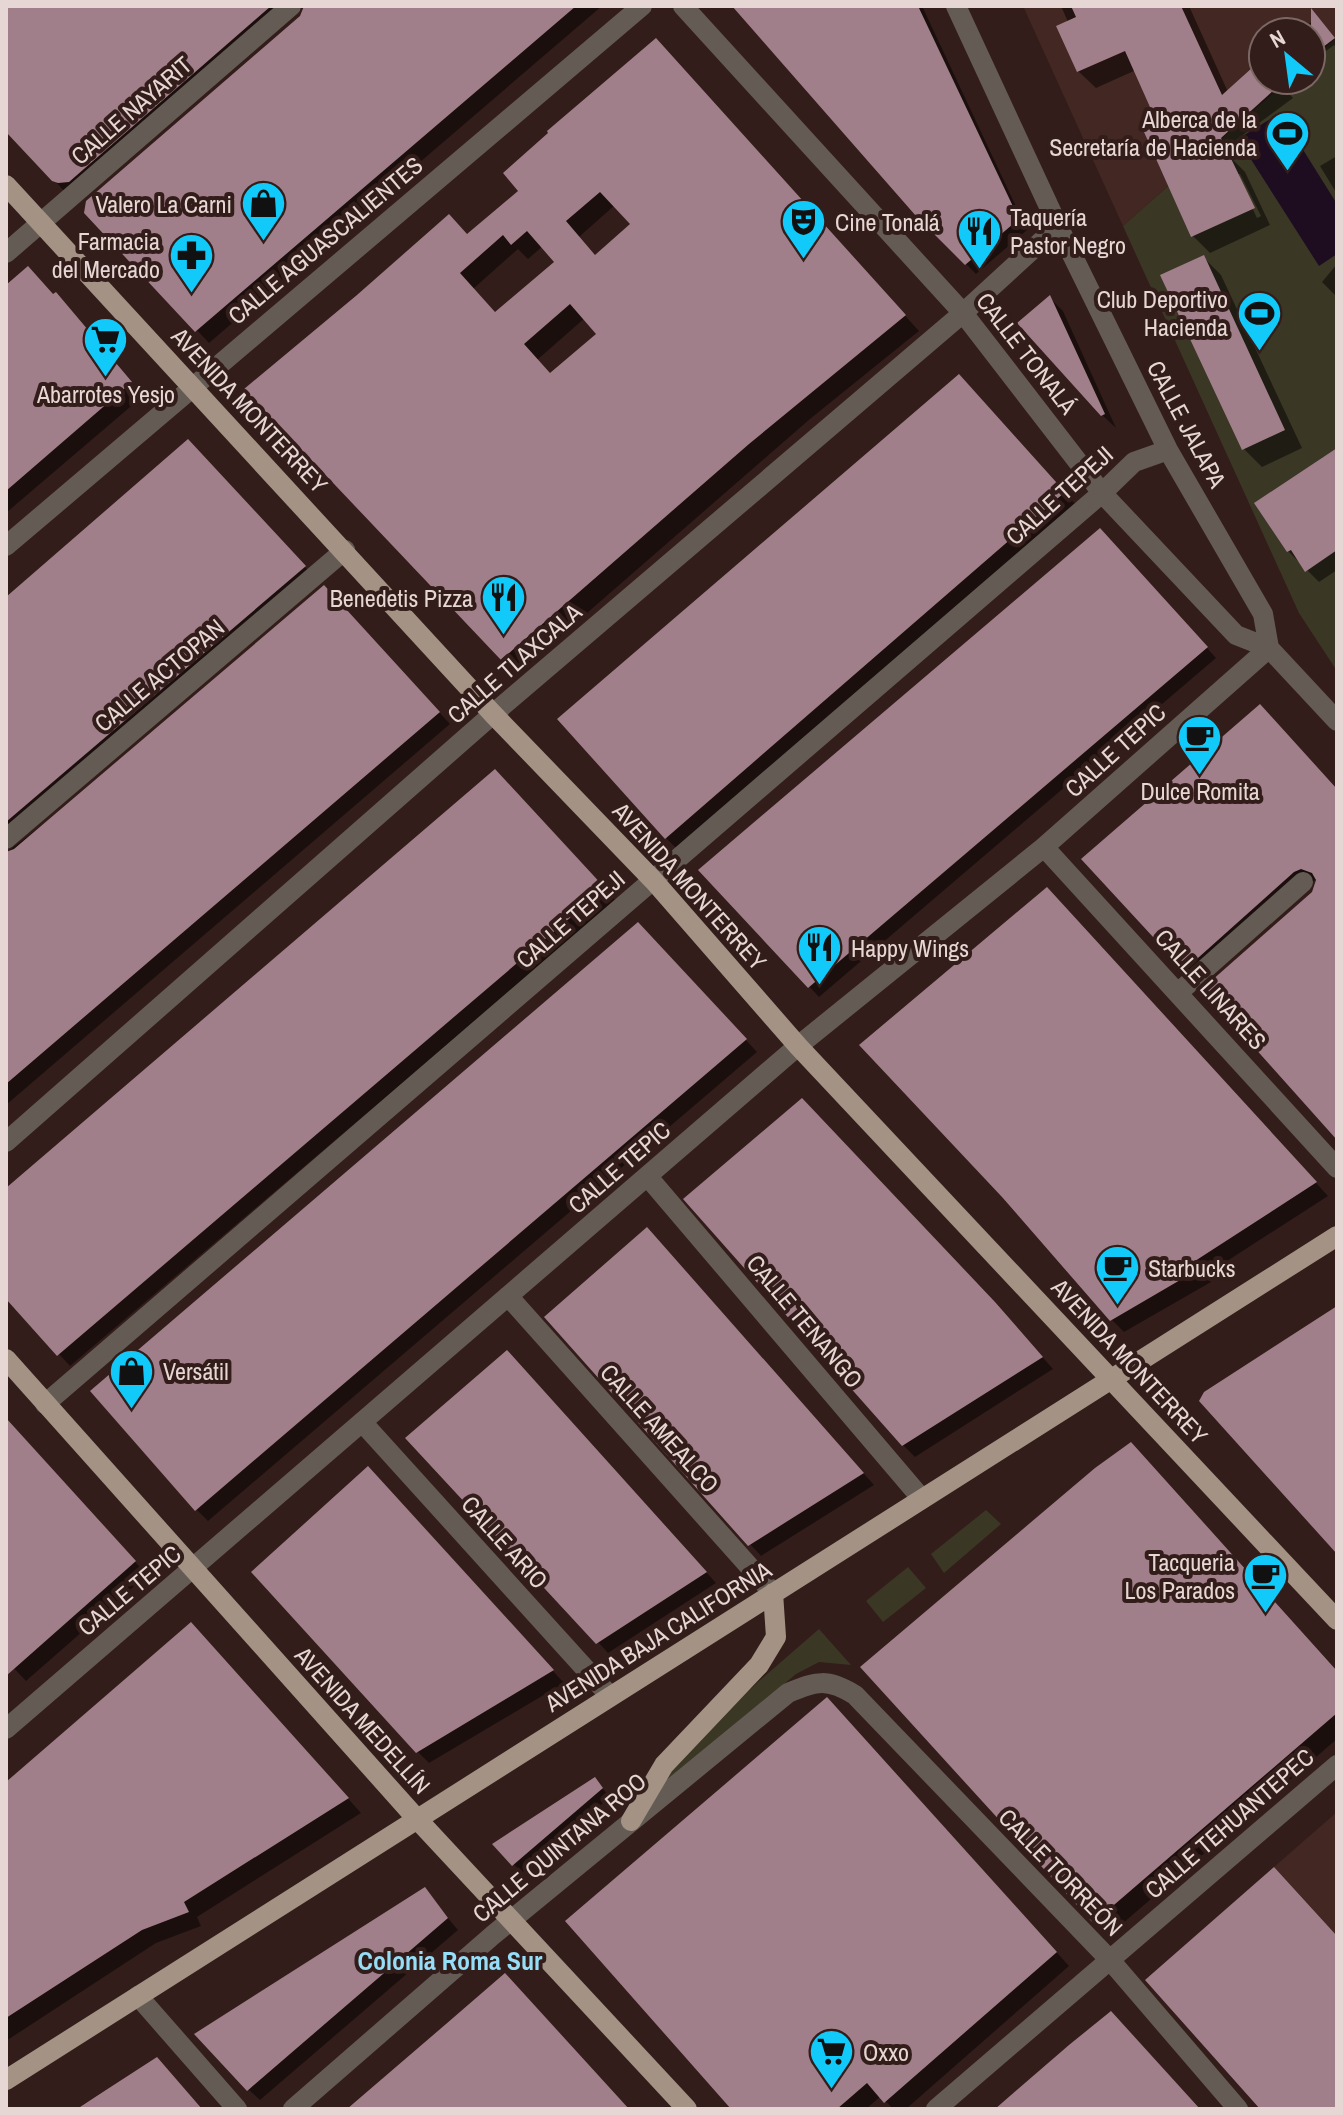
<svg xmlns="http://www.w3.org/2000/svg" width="1343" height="2115" viewBox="0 0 1343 2115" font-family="'Archivo Narrow',sans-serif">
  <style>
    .built { fill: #432722 }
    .green { fill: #3b3725 }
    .water { fill: #1e0d20 }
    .shadow { fill: #0007; fill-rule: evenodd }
    .building { fill: #a17f8a; fill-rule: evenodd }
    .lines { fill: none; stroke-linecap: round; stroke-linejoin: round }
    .minor { stroke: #645c54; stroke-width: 20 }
    .primary { stroke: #a49384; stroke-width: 20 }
    .labels { text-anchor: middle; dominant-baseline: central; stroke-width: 8; stroke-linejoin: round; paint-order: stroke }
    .street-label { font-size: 24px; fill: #e6d7d4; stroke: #331d1a }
    .poi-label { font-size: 24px; fill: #e6d7d4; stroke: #331d1a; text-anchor: end }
    .neighbourhood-label { font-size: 26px; font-weight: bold; fill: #96ddf8; stroke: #331d1a }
  </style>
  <rect width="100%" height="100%" fill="#331d1a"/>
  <path class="built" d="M1023 6H1337V36L1311 59V32H1263V80H1287L1123 226Z
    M1337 1812V1936L1274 1867Z"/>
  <path class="green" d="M1337 37V671L1299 613 1123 226 1288 80H1311V60Z
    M986 1510 1001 1524 944 1573 931 1554Z
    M908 1567 926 1588 883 1622 866 1601Z
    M819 1629 851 1665 819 1662 796 1674 637 1807 681 1755 758 1682Z"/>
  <path class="water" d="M1280 113 1337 204V254L1319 266 1238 139Z"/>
  <path class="shadow" d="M6 6H299L66 193 6 128Z
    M305 6H602L209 343 86 212 301 17Z
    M735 6H922L1027 230 976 274 917 214Z
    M1061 6H1189L1228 92 1263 66V80H1277L1293 98 1213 157 1228 155 1245 172 1270 225 1210 253 1193 236 1161 126 1136 70 1096 88 1078 71 1068 22ZM1236 174H1240L1261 216 1257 218Z
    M1316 18 1337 41V49L1334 45 1318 57 1311 48V32H1299Z
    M1263 39V56L1254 47Z
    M670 56 919 331 810 419 517 674 502 659 359 297 468 236ZM615 205 633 224 596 256 579 237ZM543 246 557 262 496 314 473 289 518 249 528 259ZM585 318 598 334 550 375 537 360Z
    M1337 156V194L1320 166Z
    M1203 257 1221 275 1302 448 1262 467 1244 449Z
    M1337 264V297L1322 282Z
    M6 288 54 296 68 307 143 396 6 513Z
    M1050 298 1063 311 1116 428 1102 415Z
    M971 388 1076 505 678 850 666 838Z
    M1337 450V570L1319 582 1288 551Z
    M199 453 316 579 6 848V598Z
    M1110 541 1216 658 819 997 701 870Z
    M335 599 450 724 6 1105V853Z
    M507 783 616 901 70 1366 6 1296V1190Z
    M1337 791V1137L1313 893 1316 880 1306 883 1191 975 1179 963Z
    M1060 903 1328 1196 1207 1274 1211 1282 1124 1332 1111 1319Z
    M649 936 757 1052 208 1521 197 1510Z
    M658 1241 874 1485 761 1556 750 1544Z
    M1006 1316 1053 1369 915 1457 903 1445Z
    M517 1363 716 1583 608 1653 598 1642Z
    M6 1419 147 1575 26 1681 6 1660Z
    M379 1481 564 1683 429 1763 417 1751Z
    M205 1638 361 1813 197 1917 201 1926 156 1943 6 2041V1784Z
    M863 1668 1337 1672V1739L1108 1936Z
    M841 1713 1069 1966 906 2109H893L881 2096 866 2109H734Z
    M595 1780 610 1797 522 1873 495 1844Z
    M424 1890 458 1930 260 2100 249 2090Z"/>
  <path class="building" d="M6 6H271L69 182 58 183 52 181 6 132Z
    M304 6H576L195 332 84 213 86 201 300 16Z
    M732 6H918L1019 219 965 265 916 216Z
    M1071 6H1181L1222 95 1263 58V80H1285L1221 138 1255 208 1191 237 1144 132 1158 125 1125 51 1077 72 1056 26 1076 17Z
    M1311 8 1335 38 1311 56Z
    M656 38 906 315 749 444 501 660 244 389 357 295 449 214 467 234 518 191 503 173 548 133 547 131ZM600 192 630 224 595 255 566 221ZM527 231 554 262 495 312 460 273 503 235 511 245ZM570 304 596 334 550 373 524 344Z
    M1204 255 1285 430 1242 450 1160 275Z
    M28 266 53 294 56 292 132 382 6 491V285Z
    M1050 295 1105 414 1101 416 1017 323Z
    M959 374 1065 492 665 839 557 719Z
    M188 439 306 566 6 822V597Z
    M1337 448V550L1305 572 1291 550 1287 552 1254 503Z
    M1100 528 1208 647 808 988 698 870Z
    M324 585 440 712 6 1084V852L14 849Z
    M1260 704 1337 789V1140L1202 989 1312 892 1316 880 1312 873 1301 869 1294 872 1189 966 1178 964 1081 859Z
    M495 769 605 888 57 1356 6 1299V1188Z
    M1047 887 1317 1182 1195 1261 1199 1269 1110 1321 1002 1197 859 1045Z
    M638 922 747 1039 195 1511 90 1391Z
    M802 1098 995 1302 1043 1357 902 1446 683 1199Z
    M647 1227 864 1473 748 1546 544 1317Z
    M1337 1306V1554L1199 1401 1204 1392Z
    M507 1350 707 1572 596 1644 405 1438Z
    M6 1418 136 1561 6 1676Z
    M1131 1442 1337 1671V1713L1093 1923 860 1667 1095 1468Z
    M368 1466 554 1670 416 1753 251 1572Z
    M191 1622 349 1798 184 1902 189 1912 142 1930 6 2018V1782Z
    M827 1697 1057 1952 884 2103 867 2083 837 2109H731L565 1921Z
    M595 1777 603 1788 512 1866 492 1844Z
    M1274 1867 1337 1936V2109H1260L1145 1980Z
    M425 1887 448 1918 247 2091 194 2034Z
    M505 1973 629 2109H347L446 2024Z
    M1111 2011 1200 2109H995L1069 2045Z
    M157 2057 202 2109H77L106 2090Z"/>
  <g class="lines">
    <path class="minor" d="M683 6 963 313 1102 493 1236 635 1269 648 1337 721
      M956 6 1058 226 1168 450 1263 614 1269 648
      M6 253 291 6
      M6 546 642 6
      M6 839 345 550
      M1044 847 1337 1168
      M1179 992 1303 882
      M6 1142 493 714 963 313 1058 226
      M648 1177 922 1499
      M508 1296 773 1593
      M45 1404 1102 493 1134 462 1168 450
      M362 1422 610 1696
      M6 1729 798 1046 1044 847 1269 648
      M138 1996 237 2109
      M293 2109 493 1935 788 1693C817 1681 827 1678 855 1695L1110 1960 1238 2109
      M936 2109 1337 1765"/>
    <path class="primary" d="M6 185 493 714 654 881 798 1046 1337 1620
      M6 1359 417 1819 687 2109
      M631 1821 664 1765 759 1665 776 1637 773 1593
      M6 2080 1337 1236"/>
  </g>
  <defs>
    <symbol id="stadium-pin" viewBox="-11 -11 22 30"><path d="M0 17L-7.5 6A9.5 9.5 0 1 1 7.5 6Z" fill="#11cafa" stroke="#331d1a"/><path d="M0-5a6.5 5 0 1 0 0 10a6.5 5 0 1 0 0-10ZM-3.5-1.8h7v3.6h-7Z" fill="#111"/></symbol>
    <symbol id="shop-pin" viewBox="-11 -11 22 30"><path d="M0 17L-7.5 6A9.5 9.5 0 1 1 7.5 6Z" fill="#11cafa" stroke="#331d1a"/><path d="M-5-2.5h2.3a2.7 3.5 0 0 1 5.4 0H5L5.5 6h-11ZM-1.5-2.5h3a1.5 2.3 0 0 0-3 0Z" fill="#111"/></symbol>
    <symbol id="theatre-pin" viewBox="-11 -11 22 30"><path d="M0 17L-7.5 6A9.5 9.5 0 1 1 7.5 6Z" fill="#11cafa" stroke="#331d1a"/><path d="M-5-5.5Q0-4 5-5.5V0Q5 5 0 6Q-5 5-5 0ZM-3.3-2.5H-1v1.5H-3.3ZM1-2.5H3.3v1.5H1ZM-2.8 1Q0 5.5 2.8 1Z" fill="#111"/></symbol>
    <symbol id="restaurant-pin" viewBox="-11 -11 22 30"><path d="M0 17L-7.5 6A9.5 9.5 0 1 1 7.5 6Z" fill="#11cafa" stroke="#331d1a"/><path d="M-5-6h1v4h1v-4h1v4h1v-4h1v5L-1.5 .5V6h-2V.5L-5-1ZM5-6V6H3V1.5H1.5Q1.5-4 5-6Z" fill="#111"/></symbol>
    <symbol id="pharmacy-pin" viewBox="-11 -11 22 30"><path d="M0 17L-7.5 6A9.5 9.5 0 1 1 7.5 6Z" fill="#11cafa" stroke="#331d1a"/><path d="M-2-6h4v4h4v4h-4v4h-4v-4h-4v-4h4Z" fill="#111"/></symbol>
    <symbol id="supermarket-pin" viewBox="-11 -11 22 30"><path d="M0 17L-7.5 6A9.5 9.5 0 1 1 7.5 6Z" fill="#11cafa" stroke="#331d1a"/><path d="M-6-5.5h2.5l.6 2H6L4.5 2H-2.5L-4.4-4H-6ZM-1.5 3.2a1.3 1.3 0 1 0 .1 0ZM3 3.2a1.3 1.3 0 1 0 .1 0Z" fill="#111"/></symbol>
    <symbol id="cafe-pin" viewBox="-11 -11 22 30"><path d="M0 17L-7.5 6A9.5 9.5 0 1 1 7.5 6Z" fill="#11cafa" stroke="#331d1a"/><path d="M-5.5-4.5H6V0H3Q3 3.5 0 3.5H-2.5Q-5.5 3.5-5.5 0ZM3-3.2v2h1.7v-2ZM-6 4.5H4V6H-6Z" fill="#111"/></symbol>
  </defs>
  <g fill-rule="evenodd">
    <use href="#stadium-pin" x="1262" y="108" width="51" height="69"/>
    <use href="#shop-pin" x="238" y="178" width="51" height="69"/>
    <use href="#theatre-pin" x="778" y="196" width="51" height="69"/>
    <use href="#restaurant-pin" x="954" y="206" width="51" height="69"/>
    <use href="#pharmacy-pin" x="166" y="230" width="51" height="69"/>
    <use href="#stadium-pin" x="1234" y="288" width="51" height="69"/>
    <use href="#supermarket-pin" x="80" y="314" width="51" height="69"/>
    <use href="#restaurant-pin" x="478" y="572" width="51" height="69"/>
    <use href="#cafe-pin" x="1174" y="712" width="51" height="69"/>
    <use href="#restaurant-pin" x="794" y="922" width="51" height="69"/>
    <use href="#cafe-pin" x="1092" y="1242" width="51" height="69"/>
    <use href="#shop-pin" x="106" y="1346" width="51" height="69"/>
    <use href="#cafe-pin" x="1240" y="1550" width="51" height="69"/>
    <use href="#supermarket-pin" x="806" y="2026" width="51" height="69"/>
  </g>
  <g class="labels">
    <g class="street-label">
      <text transform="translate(131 110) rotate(-41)">CALLE NAYARIT</text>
      <text transform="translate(325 240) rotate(-40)">CALLE AGUASCALIENTES</text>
      <text transform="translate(1027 353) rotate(52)">CALLE TONALÁ</text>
      <text transform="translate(250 410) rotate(47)">AVENIDA MONTERREY</text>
      <text transform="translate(1187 424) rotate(62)">CALLE JALAPA</text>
      <text transform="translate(1059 495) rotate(-42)">CALLE TEPEJI</text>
      <text transform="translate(514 663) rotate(-41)">CALLE TLAXCALA</text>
      <text transform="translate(159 675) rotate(-40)">CALLE ACTOPAN</text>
      <text transform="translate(1115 750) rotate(-42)">CALLE TEPIC</text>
      <text transform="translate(690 886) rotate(48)">AVENIDA MONTERREY</text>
      <text transform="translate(570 919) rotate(-41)">CALLE TEPEJI</text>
      <text transform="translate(1211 989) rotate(48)">CALLE LINARES</text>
      <text transform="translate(619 1167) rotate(-41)">CALLE TEPIC</text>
      <text transform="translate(805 1321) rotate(50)">CALLE TENANGO</text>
      <text transform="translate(1130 1361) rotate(47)">AVENIDA MONTERREY</text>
      <text transform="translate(660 1428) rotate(48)">CALLE AMEALCO</text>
      <text transform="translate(505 1542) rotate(48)">CALLE ARIO</text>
      <text transform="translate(129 1590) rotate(-40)">CALLE TEPIC</text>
      <text transform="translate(658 1636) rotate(-32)">AVENIDA BAJA CALIFORNIA</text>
      <text transform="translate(363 1720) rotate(48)">AVENIDA MEDELLÍN</text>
      <text transform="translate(1229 1823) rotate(-41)">CALLE TEHUANTEPEC</text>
      <text transform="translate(559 1847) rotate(-40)">CALLE QUINTANA ROO</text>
      <text transform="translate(1061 1872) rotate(46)">CALLE TORREÓN</text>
    </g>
    <g class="poi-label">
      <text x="1257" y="119">Alberca de la<tspan x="1257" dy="28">Secretaría de Hacienda</tspan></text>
      <text x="232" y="204">Valero La Carni</text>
      <text x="1010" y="217" text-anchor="start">Taquería<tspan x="1010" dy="28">Pastor Negro</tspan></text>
      <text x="835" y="222" text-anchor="start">Cine Tonalá</text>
      <text x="160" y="241">Farmacia<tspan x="160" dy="28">del Mercado</tspan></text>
      <text x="1228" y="299">Club Deportivo<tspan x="1228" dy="28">Hacienda</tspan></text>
      <text x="106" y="394" text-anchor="middle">Abarrotes Yesjo</text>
      <text x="473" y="598">Benedetis Pizza</text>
      <text x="1200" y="791" text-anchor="middle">Dulce Romita</text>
      <text x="851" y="948" text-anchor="start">Happy Wings</text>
      <text x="1148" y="1268" text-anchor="start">Starbucks</text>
      <text x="163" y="1371" text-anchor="start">Versátil</text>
      <text x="1235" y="1562">Tacqueria<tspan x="1235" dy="28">Los Parados</tspan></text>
      <text x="863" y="2052" text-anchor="start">Oxxo</text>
    </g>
    <g class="neighbourhood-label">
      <text x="450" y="1960">Colonia Roma Sur</text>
    </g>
  </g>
  <rect width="1343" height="2115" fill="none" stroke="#e6d7d4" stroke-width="16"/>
  <g transform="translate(1287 56) rotate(331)"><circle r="38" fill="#331d1a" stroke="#7b6764" stroke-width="2"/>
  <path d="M0-6L14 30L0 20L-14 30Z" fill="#11cafa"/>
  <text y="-12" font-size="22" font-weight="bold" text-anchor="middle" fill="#e6d7d4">N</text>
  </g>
</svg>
